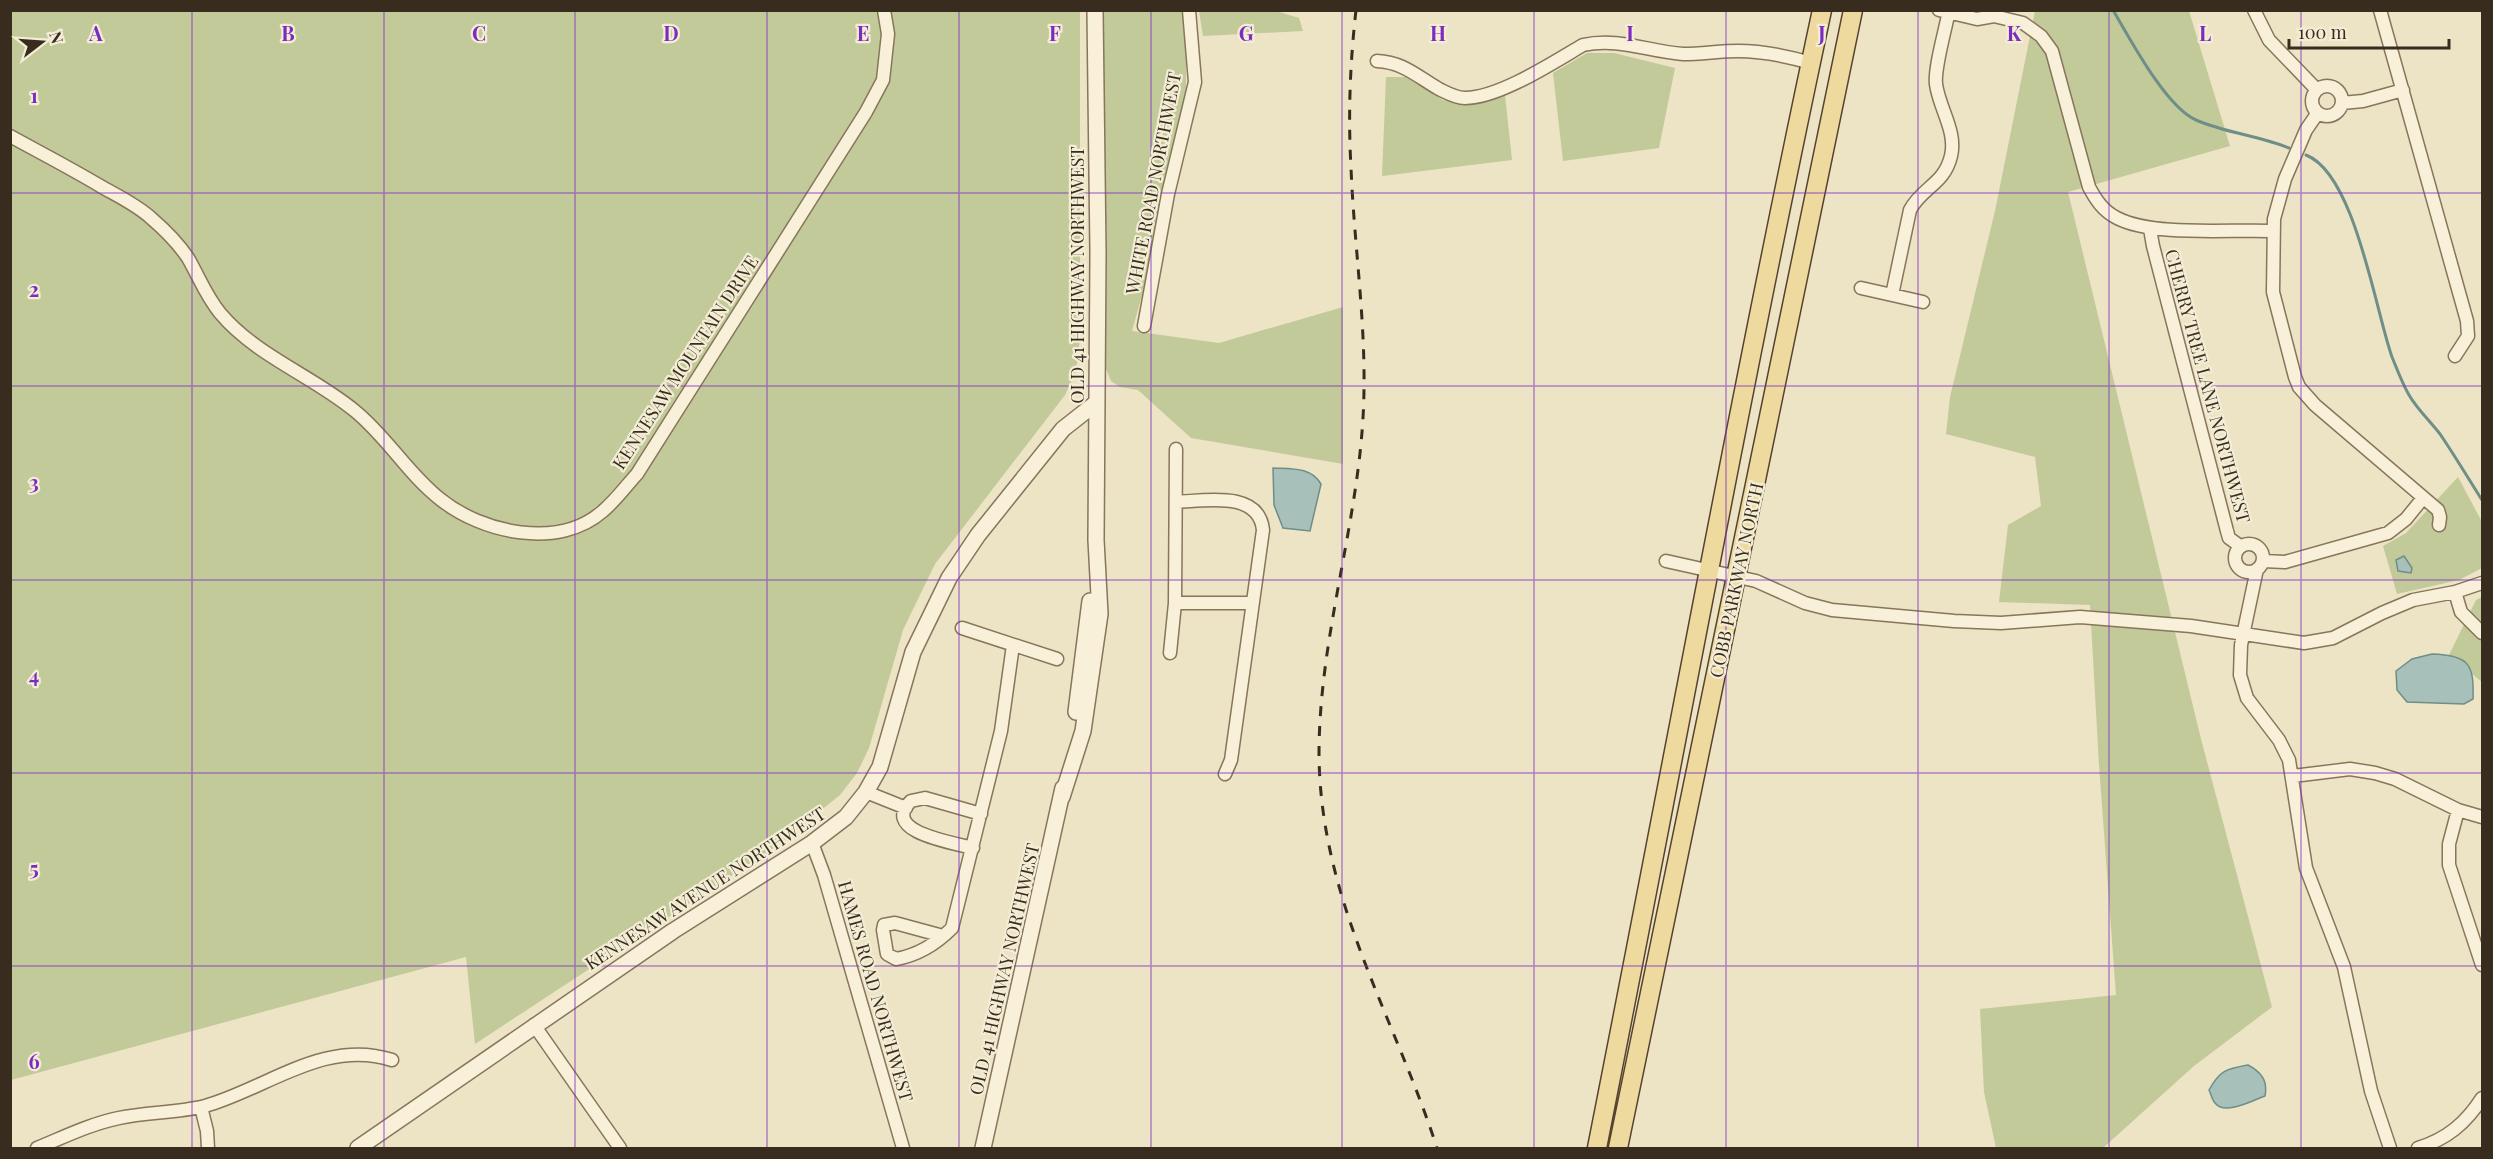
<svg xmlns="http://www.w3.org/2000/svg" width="2493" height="1159" viewBox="0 0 2493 1159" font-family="'Playfair Display',serif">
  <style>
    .green { fill: #c2ca99 }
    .water { fill: #a7c0ba; stroke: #6e8e88; stroke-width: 1.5 }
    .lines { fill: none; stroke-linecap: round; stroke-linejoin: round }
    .stream { stroke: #6e8e88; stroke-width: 3 }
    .minor-casing { stroke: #87755c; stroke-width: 15 }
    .tertiary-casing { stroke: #87755c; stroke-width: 18 }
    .primary-casing { stroke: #554330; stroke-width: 21 }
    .minor { stroke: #f8f0d8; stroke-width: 12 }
    .tertiary { stroke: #f8f0d8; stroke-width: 15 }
    .primary { stroke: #eeda9f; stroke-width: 18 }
    .rail { stroke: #382c1f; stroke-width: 3; stroke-dasharray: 10 10; stroke-linecap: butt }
    .grid { fill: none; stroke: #7b2cbf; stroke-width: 1.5; stroke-opacity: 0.55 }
    .labels { text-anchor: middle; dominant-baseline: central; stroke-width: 4.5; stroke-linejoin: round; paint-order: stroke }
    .street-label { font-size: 18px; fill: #382c1f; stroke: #f4edd5 }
    .grid-label { font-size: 20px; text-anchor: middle; font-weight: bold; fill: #7b2cbf; stroke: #f4edd5; stroke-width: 4.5; stroke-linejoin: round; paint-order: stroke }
  </style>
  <rect width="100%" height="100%" fill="#ede3c5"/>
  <path class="green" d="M11 11H1080V338L1076 372 1065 395 935 564 903 630 869 748 857 773 840 795 778 845 475 1044 466 957 11 1080Z
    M1104 11H1182L1186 42V91L1149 270 1132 331 1219 343 1343 307V464L1191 438 1138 390 1120 387 1111 381 1103 362Z
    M1199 11H1276L1299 18 1303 31 1203 36Z
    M2035 11H2189L2230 146 2068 192 2201 739 2272 1007 2194 1066 2103 1148H1996L1984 1092 1980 1009 2116 995 2099 765 2090 605 1999 602 2008 525 2041 506 2035 457 1946 434 1950 397 1995 211Z
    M1587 53H1614L1675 68 1659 148 1563 161 1553 73Z
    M1386 77H1406L1443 100 1464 105 1505 95 1512 160 1382 176Z
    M2458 477 2482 522V568L2459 580 2397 594 2383 546 2406 533Z
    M2482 597V682L2449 655 2476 600Z"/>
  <path class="water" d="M1273 468C1292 469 1311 467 1321 484L1310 531 1283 528 1274 505Z
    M2404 556 2412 568 2411 573 2398 571 2396 560Z
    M2432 654C2470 655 2474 665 2473 699L2464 704 2407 702 2397 690 2396 671 2412 659Z
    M2248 1065C2261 1072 2268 1080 2265 1096 2253 1100 2225 1116 2215 1103 2212 1100 2211 1094 2209 1090 2220 1070 2226 1069 2248 1065Z"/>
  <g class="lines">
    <path class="stream" d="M2113 10C2130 39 2166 107 2196 120 2226 133 2260 136 2289 148
      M2306 155C2355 174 2375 309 2392 357 2397 369 2402 383 2409 395 2417 409 2430 421 2440 434 2455 456 2468 478 2482 500"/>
    <defs>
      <path id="minor" d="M1939 10 1977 19 1994 16 2023 23 2041 36 2052 51 2089 187C2096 200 2103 211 2117 218 2154 237 2230 229 2273 231
        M2254 10 2269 40 2317 90
        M2380 10 2467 321 2468 336 2455 356
        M1377 61C1403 62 1418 77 1439 89 1447 93 1456 98 1465 98 1499 98 1554 62 1583 45 1618 37 1650 52 1683 54 1702 54 1720 51 1738 51 1763 51 1787 56 1811 63
        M2312 101a15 15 0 1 1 30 0a15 15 0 1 1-30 0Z
        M2342 103 2363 101 2403 90
        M2317 114 2306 130 2285 179 2274 219 2273 292 2295 377 2299 387 2315 405 2438 510 2440 517 2439 525
        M10 136C41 153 72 169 102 187 118 196 137 205 151 218 165 230 178 243 188 258 199 277 206 296 220 313 256 356 313 376 355 411 387 437 408 474 440 499 482 533 559 550 603 511 616 500 626 486 637 474L866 112 883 80 888 34 884 10
        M2150 229 2153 246 2227 531 2229 538 2240 546
        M1861 288 1923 302
        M1892 295 1910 210C1922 187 1944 185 1951 156 1957 131 1939 108 1936 84 1934 68 1946 28 1949 10
        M1144 326 1168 194 1195 82 1189 10
        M1176 502C1205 501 1259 490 1263 530L1231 760 1225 774
        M2235 558a14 14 0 1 1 28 0a14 14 0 1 1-28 0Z
        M1666 561 1756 581 1805 603 1832 610 1954 621 2001 623 2080 617 2191 626 2304 643 2333 638 2382 613 2413 600 2455 592 2482 583
        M2263 561 2285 562 2388 533 2406 519 2423 498
        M2257 569 2241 645 2240 675 2247 698 2279 740 2289 760 2306 868 2344 967 2371 1091 2390 1148
        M2455 592 2461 612 2482 633
        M1175 603H1252
        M962 628 1057 659
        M1170 653 1175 603 1176 449
        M2293 776 2350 769 2375 773 2395 779 2458 810 2482 817
        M866 792 906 808
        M2458 810 2449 844V865L2482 965
        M812 843 824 875 903 1148
        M973 848C955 843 879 832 911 801L925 798 981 814
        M943 936 895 923 884 925 883 930 887 954 896 959C919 955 936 944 952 928L1001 731 1013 645
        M534 1025 620 1148
        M201 1107 207 1131 208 1148
        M37 1148C64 1137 90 1124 119 1118 147 1112 177 1113 205 1106 266 1089 325 1038 392 1060
        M2418 1148C2447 1139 2466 1123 2482 1098"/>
      <path id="tertiary" d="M1076 712 1090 601
        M1062 797 1083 731 1100 614 1096 540 1098 253 1095 10
        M358 1148 673 931 812 843 846 817 866 792 880 767 913 652 949 578 978 535 1063 429 1096 403
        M983 1148 1063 788"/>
      <path id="primary" d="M1597 1148C1672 769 1741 389 1822 10
        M1618 1148 1853 10"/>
    </defs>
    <use href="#minor" class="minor-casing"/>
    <use href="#tertiary" class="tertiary-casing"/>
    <use href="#primary" class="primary-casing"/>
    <use href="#minor" class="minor"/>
    <use href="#tertiary" class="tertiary"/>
    <use href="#primary" class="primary"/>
    <path class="rail" d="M1356 10C1350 63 1348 115 1351 168 1354 242 1365 315 1364 389 1363 512 1319 630 1319 754 1320 900 1394 1015 1437 1148"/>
  </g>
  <path class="grid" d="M192 10V1148M384 10V1148M575 10V1148M767 10V1148M959 10V1148M1151 10V1148M1342 10V1148M1534 10V1148M1726 10V1148M1918 10V1148M2109 10V1148M2301 10V1148M10 193H2482M10 386H2482M10 580H2482M10 773H2482M10 966H2482"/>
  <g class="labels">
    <g class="street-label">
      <text transform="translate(1153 183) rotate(-79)">WHITE ROAD NORTHWEST</text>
      <text transform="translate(1077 275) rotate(-90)">OLD 41 HIGHWAY NORTHWEST</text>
      <text transform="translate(685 362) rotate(-57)">KENNESAW MOUNTAIN DRIVE</text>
      <text transform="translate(2208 386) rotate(75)">CHERRY TREE LANE NORTHWEST</text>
      <text transform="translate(1736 580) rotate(-78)">COBB PARKWAY NORTH</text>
      <text transform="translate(705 888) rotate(-33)">KENNESAW AVENUE NORTHWEST</text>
      <text transform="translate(1004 969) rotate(-77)">OLD 41 HIGHWAY NORTHWEST</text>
      <text transform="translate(876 991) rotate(74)">HAMES ROAD NORTHWEST</text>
    </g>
  </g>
  <g class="grid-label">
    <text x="96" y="41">A</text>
    <text x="288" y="41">B</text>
    <text x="479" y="41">C</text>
    <text x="671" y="41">D</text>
    <text x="863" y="41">E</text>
    <text x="1055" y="41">F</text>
    <text x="1246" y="41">G</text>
    <text x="1438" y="41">H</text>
    <text x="1630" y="41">I</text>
    <text x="1822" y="41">J</text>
    <text x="2014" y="41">K</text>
    <text x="2205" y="41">L</text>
    <text x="34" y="103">1</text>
    <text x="34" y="297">2</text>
    <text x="34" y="490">3</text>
    <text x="34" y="683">4</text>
    <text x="34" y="876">5</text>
    <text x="34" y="1069">6</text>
  </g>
  <rect width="2493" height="1159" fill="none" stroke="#382c1f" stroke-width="24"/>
  <g transform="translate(42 42) rotate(73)" stroke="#f4edd5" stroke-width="4.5" paint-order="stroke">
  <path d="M0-4.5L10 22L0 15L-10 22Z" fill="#382c1f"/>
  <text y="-9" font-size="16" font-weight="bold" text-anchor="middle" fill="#382c1f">N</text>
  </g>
  <path d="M2289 39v9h160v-9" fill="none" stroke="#382c1f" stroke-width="3"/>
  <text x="2298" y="39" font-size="18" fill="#382c1f" stroke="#f4edd5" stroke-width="4.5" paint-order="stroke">100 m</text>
</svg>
